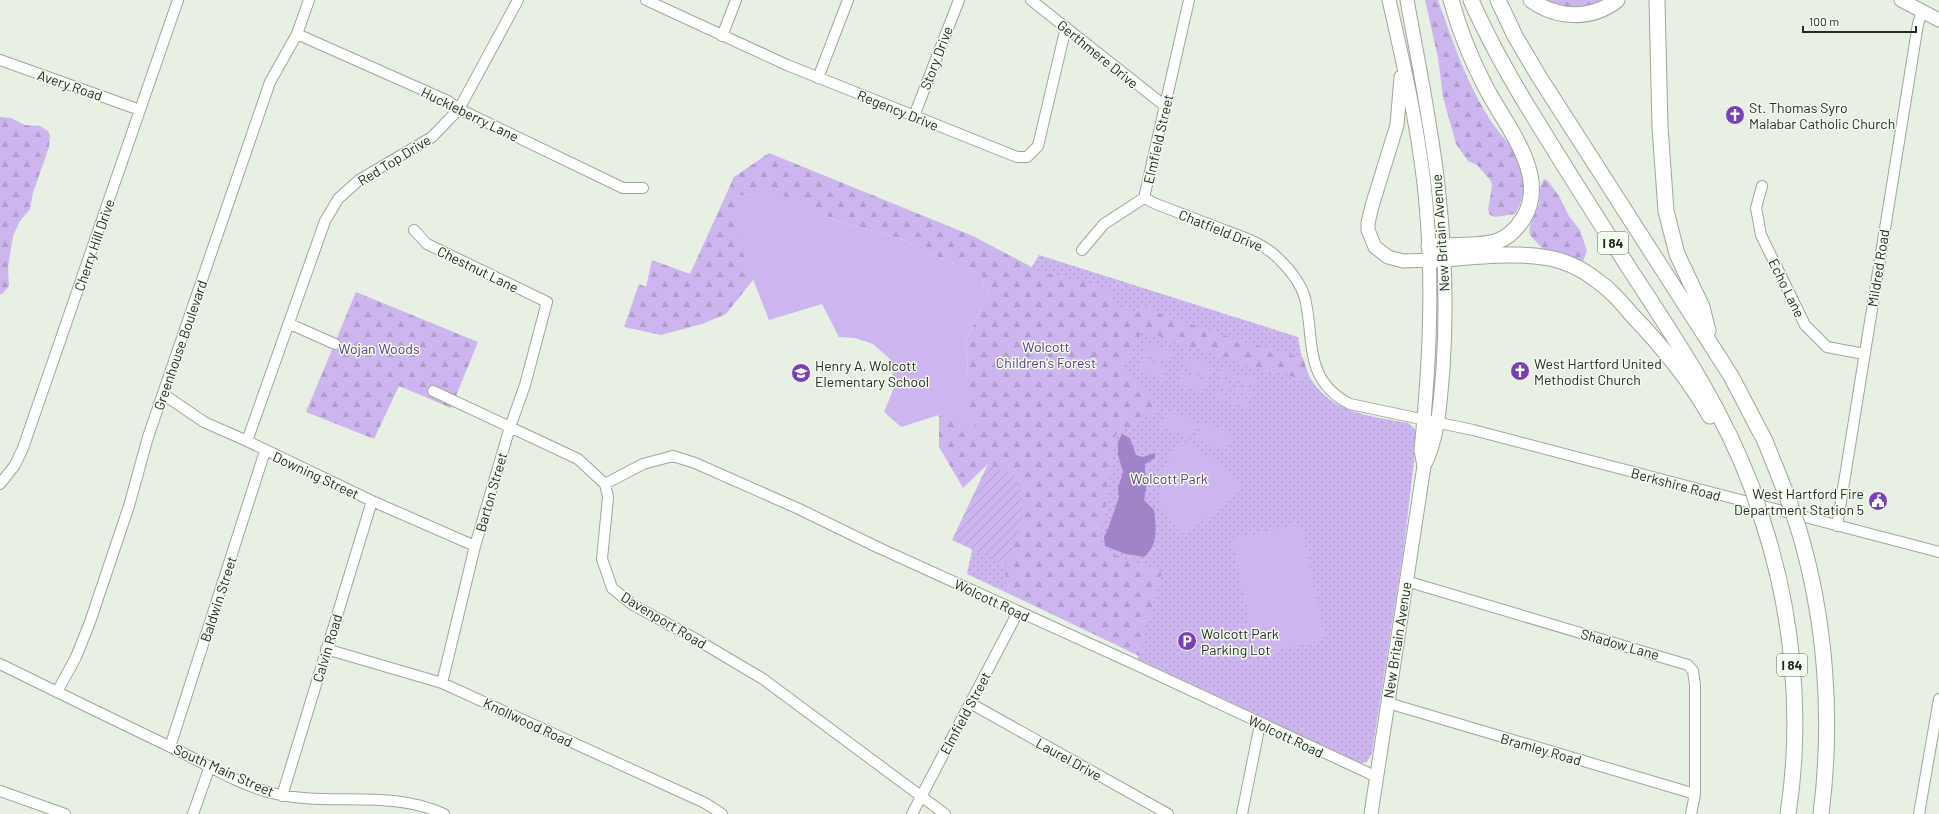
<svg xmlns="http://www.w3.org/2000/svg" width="1939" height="814" viewBox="0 0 1939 814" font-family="Barlow,sans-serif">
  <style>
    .grass { fill: url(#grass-dots) }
    .forest { fill: url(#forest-firs) }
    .garden { fill: url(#garden-furrows) }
    .pitch { fill: #cdb6ef }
    .water { fill: #a184c8 }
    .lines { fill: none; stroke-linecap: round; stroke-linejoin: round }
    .minor-casing { stroke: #9da799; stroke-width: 12 }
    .major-casing { stroke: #9da799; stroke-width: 15 }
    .highway-casing { stroke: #9da799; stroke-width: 17 }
    .minor { stroke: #fff; stroke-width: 10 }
    .major { stroke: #fff; stroke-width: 13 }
    .highway { stroke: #fff; stroke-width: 15 }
    .highway-bridge-casing { stroke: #9da799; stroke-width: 17; stroke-linecap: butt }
    .highway-bridge { stroke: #fff; stroke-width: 15 }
    .labels { text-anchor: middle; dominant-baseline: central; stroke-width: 3; stroke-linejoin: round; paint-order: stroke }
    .shield { fill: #f4feef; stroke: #646961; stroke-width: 1 }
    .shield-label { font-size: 13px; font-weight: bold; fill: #262924 }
    .street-label { font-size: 14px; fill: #262924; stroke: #f4feef }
    .poi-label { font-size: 14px; fill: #262924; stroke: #f4feef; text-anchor: start }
    .park-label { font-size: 14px; fill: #5e3789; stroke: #f4feef }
  </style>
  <defs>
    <pattern id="grass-dots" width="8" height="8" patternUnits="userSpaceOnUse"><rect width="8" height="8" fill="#cdb6ef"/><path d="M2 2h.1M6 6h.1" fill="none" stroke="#b09ccd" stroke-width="1.8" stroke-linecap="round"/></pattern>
    <pattern id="forest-firs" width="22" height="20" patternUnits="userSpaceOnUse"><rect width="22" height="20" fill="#cdb6ef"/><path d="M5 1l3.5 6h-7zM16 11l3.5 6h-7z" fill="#b09ccd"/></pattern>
    <pattern id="garden-furrows" width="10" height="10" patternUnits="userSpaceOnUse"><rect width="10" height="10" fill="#cdb6ef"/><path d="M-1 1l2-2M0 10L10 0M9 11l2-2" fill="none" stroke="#b09ccd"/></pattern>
  </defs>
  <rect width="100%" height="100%" fill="#e7f0e2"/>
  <path class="grass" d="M1039 255 1298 337C1300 348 1302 360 1306 370 1325 412 1368 416 1408 423L1414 428 1417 437 1404 546 1372 753 1367 762 1360 763 1138 659 1139 655 967 574 990 465 988 464 992 332Z"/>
  <path class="forest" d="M1425 0H1438C1452 39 1465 79 1487 115 1499 135 1518 150 1524 174 1527 184 1521 205 1515 214L1495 217 1490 215 1488 210 1492 186 1491 181 1477 165 1468 161 1456 144 1443 97 1438 58Z
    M1542 0H1603C1586 12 1560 6 1542 0Z
    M0 117 11 118 25 125 40 126 48 131 50 136 49 147 33 193 30 209 20 221 13 236 8 267 9 286 2 294H0Z
    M769 153 973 236 1041 272 1106 287 1117 305 1133 313 1144 305 1158 313 1248 343 1303 358 1309 376 1299 380 1277 369 1269 373 1155 335 1141 333 1122 371 1135 376 1158 408 1149 415 1116 434 1099 549 1162 572 1139 656 1006 592V565L1023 520 1015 476 988 464 963 488 939 447V415H969L966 399 968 355 965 343 989 291 984 286 982 276 974 271 968 273 953 263 918 249 904 240 831 219 794 199 750 194 735 196 753 280 726 314 702 324 661 335 624 327 639 284 646 287 652 260 690 274 734 177Z
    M1544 179 1548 181 1559 196 1569 216 1580 230 1587 251 1583 261 1572 260 1564 253 1550 251 1542 248 1530 235C1527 225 1537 213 1539 203 1540 194 1539 186 1544 179Z
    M356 292 478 342 451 408 399 386 374 439 306 412Z"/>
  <path class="garden" d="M988 464 1016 476 1021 492 1023 520 1006 565 952 540Z"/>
  <path class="pitch" d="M753 188 794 199 831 219 904 240 918 249 953 263 968 273 974 271 982 276 984 286 989 291 965 343 968 355 967 384 972 391 966 399 970 415 974 418 975 427C964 430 949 420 939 415L901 427 884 412 895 385 889 358 873 344 855 338 839 337 822 304 769 320 740 246 735 196 750 194Z
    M1147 343 1173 352 1169 363 1143 354Z
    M1187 357 1212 365 1208 377 1183 368Z
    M1142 358 1167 367 1163 379 1138 370Z
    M1222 368 1237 373 1235 379 1220 374Z
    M1182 372 1207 381 1203 392 1178 384Z
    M1242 374 1256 379 1254 386 1240 381Z
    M1219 379 1233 384 1231 390 1217 385Z
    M1238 386 1252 390 1250 397 1236 392Z
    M1215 390 1229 395 1227 401 1213 396Z
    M1235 397 1249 401 1247 408 1232 403Z
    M1167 411 1197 422 1191 438 1161 427Z
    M1202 423 1232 433 1226 450 1196 440Z
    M1188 441 1223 468 1239 485V492L1184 536C1177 528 1168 520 1163 510 1152 482 1164 456 1188 441Z
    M1301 524 1325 640 1256 654 1232 539Z"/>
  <path class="water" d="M1122 434 1130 438 1136 455 1143 457 1155 453V458L1145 464V475L1148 478 1144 500 1154 510C1156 527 1159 544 1144 557L1126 554 1105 546 1104 537 1109 526 1119 497 1118 488 1123 472 1118 455V442Z"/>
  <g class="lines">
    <defs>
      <path id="minor" d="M646 0 787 65 1017 157H1027L1038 146 1066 27
        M1031 0 1165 106
        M297 34 448 101 459 109 623 188H643
        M722 36 736 0
        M0 60 140 110
        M818 78 848 0
        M914 116 959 0
        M1762 186 1756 208 1761 235 1805 325 1827 347 1864 354
        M1144 198 1156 204C1177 212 1198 220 1219 228 1240 236 1264 243 1280 260 1290 270 1301 284 1305 298 1315 341 1303 380 1350 404L1473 430 1939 552
        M414 230 427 244 547 302 525 385 510 427 475 546 442 683
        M1082 250 1104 224 1144 198 1189 0
        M290 324 335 344
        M433 391 578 459 605 484 608 497 602 559 612 588 633 605 694 638 763 679 945 814
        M163 394 204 422 247 441 372 501 475 546
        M247 441 325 221 338 199 359 180 432 137 459 109 518 0
        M0 484 15 465 23 448 178 0
        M605 484 643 464 673 456 695 463 799 509 877 547 1130 662 1377 777
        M1837 526 1918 24 1922 11
        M1406 581 1688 665 1693 671 1695 685V794L1691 814
        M326 649 442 683 705 803 722 814
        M0 664C59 693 118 722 177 750 206 764 236 783 268 792 325 808 388 788 444 814
        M57 692 76 657 90 622 129 506 148 437 270 82 297 34 309 0
        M970 703 1168 814
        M1388 703 1695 794
        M170 747 265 451
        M0 791 65 814
        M282 796 372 501
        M193 814 210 766
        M912 814 1018 612
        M1242 814 1260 724
        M1919 814 1939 699"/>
      <path id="major" d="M1407 0C1418 61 1431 123 1438 185 1445 246 1447 308 1443 369 1440 401 1439 437 1424 466
        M1901 0 1939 20
        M1401 77 1397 125 1372 206 1368 223V230L1375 247 1388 257 1403 261 1430 260
        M1371 814 1424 466 1421 450C1430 361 1434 273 1424 184 1417 122 1403 61 1389 0"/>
      <path id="highway" d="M1471 0C1488 39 1509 76 1531 112 1564 166 1597 218 1631 271 1678 343 1721 406 1752 488
        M1498 0 1515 36 1538 75 1731 376 1765 441 1787 496
        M1531 0C1557 19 1592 20 1617 0
        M1657 0 1660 127 1666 211 1677 254 1702 307 1708 331
        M1429 246C1448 245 1482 247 1498 241 1509 237 1517 228 1523 219 1551 175 1503 123 1484 84 1470 57 1459 29 1451 0
        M1430 260C1466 258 1513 251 1549 258 1565 261 1582 269 1595 279 1610 289 1621 302 1632 315 1662 346 1689 379 1710 416
        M1762 519C1793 612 1803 717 1788 814
        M1798 527C1826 619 1833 719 1821 814"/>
    </defs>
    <use href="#minor" class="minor-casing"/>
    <use href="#major" class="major-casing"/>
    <use href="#highway" class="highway-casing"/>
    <use href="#minor" class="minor"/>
    <use href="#major" class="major"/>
    <use href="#highway" class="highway"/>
    <defs>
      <path id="highway-bridge" d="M1752 488 1762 519
        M1787 496 1798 527"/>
    </defs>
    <use href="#highway-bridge" class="highway-bridge-casing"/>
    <use href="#highway-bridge" class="highway-bridge"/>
  </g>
  <defs>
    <symbol id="church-disc" viewBox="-11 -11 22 22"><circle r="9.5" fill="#793fb5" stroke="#f4feef"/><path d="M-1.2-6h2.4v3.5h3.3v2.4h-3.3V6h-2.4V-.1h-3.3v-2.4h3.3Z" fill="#fff"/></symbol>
    <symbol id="school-disc" viewBox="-11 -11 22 22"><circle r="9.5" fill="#793fb5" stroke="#f4feef"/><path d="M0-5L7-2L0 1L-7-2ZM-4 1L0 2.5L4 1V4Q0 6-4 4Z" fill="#fff"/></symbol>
    <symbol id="civic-disc" viewBox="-11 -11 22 22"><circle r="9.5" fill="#793fb5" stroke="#f4feef"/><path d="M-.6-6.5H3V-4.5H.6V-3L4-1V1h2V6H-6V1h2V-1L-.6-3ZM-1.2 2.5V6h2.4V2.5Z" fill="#fff"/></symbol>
    <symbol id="parking-disc" viewBox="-11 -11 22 22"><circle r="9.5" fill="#793fb5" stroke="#f4feef"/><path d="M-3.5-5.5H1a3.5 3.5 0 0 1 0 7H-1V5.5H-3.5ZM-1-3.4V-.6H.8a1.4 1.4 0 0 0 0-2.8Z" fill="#fff"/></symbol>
  </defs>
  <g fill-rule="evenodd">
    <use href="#church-disc" x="1724" y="104" width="22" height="22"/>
    <use href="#church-disc" x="1509" y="360" width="22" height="22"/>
    <use href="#school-disc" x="790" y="362" width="22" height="22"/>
    <use href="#civic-disc" x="1867" y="490" width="22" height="22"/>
    <use href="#parking-disc" x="1176" y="630" width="22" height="22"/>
  </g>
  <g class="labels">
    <g class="shield">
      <rect x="1598" y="232" width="30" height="22" rx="3"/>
      <rect x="1777" y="654" width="30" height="22" rx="3"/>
    </g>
    <g class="shield-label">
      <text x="1613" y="243">I 84</text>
      <text x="1792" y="665">I 84</text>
    </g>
    <g class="street-label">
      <text transform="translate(1098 54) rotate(39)">Gerthmere Drive</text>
      <text transform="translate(936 58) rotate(-69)">Story Drive</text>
      <text transform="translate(70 85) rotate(19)">Avery Road</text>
      <text transform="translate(898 110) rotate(22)">Regency Drive</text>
      <text transform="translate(470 114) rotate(26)">Huckleberry Lane</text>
      <text transform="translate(1158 139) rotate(-77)">Elmfield Street</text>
      <text transform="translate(394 160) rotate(-32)">Red Top Drive</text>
      <text transform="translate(1221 230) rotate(22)">Chatfield Drive</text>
      <text transform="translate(1440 233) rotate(-94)">New Britain Avenue</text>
      <text transform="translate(94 245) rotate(-71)">Cherry Hill Drive</text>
      <text transform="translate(1878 268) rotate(-81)">Mildred Road</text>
      <text transform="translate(478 269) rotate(26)">Chestnut Lane</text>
      <text transform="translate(1787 288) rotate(64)">Echo Lane</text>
      <text transform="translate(180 345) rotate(-71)">Greenhouse Boulevard</text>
      <text transform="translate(316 475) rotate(25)">Downing Street</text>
      <text transform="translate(1676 484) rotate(15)">Berkshire Road</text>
      <text transform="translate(491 492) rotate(-74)">Barton Street</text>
      <text transform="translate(218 599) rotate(-72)">Baldwin Street</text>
      <text transform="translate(992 600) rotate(25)">Wolcott Road</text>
      <text transform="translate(664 620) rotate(31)">Davenport Road</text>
      <text transform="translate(1397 640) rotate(-81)">New Britain Avenue</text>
      <text transform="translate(1620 644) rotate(16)">Shadow Lane</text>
      <text transform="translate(327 648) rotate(-73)">Calvin Road</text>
      <text transform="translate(965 713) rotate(-62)">Elmfield Street</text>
      <text transform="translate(528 722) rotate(25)">Knollwood Road</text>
      <text transform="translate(1286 736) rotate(25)">Wolcott Road</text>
      <text transform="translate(1541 749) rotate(16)">Bramley Road</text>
      <text transform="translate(1069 759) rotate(29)">Laurel Drive</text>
      <text transform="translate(224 770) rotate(24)">South Main Street</text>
    </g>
    <g class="poi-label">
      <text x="1749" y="107">St. Thomas Syro<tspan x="1749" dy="16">Malabar Catholic Church</tspan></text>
      <text x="1534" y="363">West Hartford United<tspan x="1534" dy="16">Methodist Church</tspan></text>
      <text x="815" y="365">Henry A. Wolcott<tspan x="815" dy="16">Elementary School</tspan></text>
      <text x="1864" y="493" text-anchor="end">West Hartford Fire<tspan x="1864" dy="16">Department Station 5</tspan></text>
      <text x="1201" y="633">Wolcott Park<tspan x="1201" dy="16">Parking Lot</tspan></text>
    </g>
    <g class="park-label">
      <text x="1046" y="346">Wolcott<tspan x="1046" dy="16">Children's Forest</tspan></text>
      <text x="379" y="348">Wojan Woods</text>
      <text x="1169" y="478">Wolcott Park</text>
    </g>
  </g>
  <path d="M1803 26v6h113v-6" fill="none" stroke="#262924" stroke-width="2"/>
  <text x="1809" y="26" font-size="12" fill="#262924" stroke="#f4feef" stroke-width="3" paint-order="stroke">100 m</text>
</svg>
